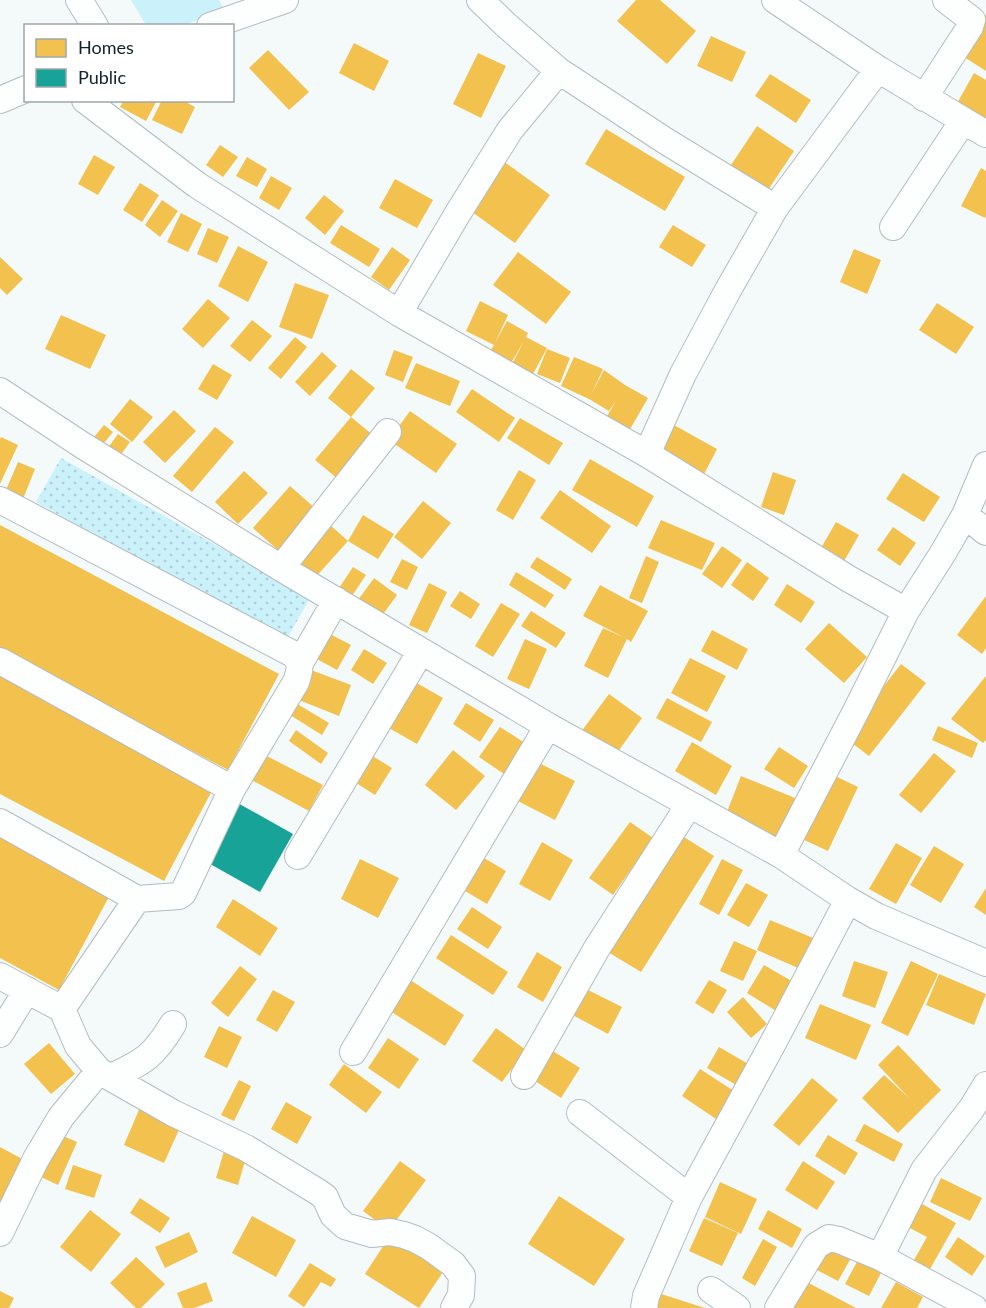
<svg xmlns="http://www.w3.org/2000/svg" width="986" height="1308" viewBox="0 0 986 1308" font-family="Lato,sans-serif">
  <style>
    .grass { fill: url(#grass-dots) }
    .pitch { fill: #cbf1fb }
    .homes { fill: #f2c14e }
    .public { fill: #17a398 }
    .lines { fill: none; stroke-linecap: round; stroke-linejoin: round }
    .minor-casing { stroke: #b3bcbf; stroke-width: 28 }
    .minor { stroke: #fdfefe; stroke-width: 26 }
  </style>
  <defs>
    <pattern id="grass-dots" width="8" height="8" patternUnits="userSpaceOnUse" patternTransform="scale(1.5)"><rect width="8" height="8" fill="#cbf1fb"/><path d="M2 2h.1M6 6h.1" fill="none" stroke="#adced7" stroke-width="1.8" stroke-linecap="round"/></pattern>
  </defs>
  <rect width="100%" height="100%" fill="#f4f9fa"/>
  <path class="grass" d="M61 458 310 598 285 642 36 502Z"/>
  <path class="pitch" d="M131 0H219L225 11 183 25H146Z"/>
  <path class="homes" d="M636 0H660L696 31 667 64 617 21Z
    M986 15V71L961 55Z
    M711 36 746 52 732 82 697 66Z
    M354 43 389 61 374 91 339 73Z
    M268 50 309 92 289 110 249 68Z
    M478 53 506 66 481 118 453 104Z
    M974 73 986 80V125L955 107Z
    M770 74 811 100 796 123 755 96Z
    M124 100H157L146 121 120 107Z
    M162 100H182L195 107 182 134 152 120Z
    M757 126 794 151 762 199 725 174Z
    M606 129 685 177 665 211 585 164Z
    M220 145 238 157 223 177 206 165Z
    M94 155 115 167 98 195 78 184Z
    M247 157 267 169 257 187 236 176Z
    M503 161 550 195 515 243 468 209Z
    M981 168 986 171V216L985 218 961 206Z
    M271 176 292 188 279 210 259 198Z
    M395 179 433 200 417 228 379 208Z
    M140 183 159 195 142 222 123 210Z
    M324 195 344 211 325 235 305 218Z
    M162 200 178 211 160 237 145 225Z
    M181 213 202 224 188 252 167 242Z
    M341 225 380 249 369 267 330 243Z
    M673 225 706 245 692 267 659 247Z
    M208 228 229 237 217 263 197 254Z
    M238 246 268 262 248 302 218 286Z
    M392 247 410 260 389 290 371 277Z
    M854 249 881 260 867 294 840 282Z
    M518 252 571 292 546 324 493 285Z
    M0 257 23 279 7 295 0 288Z
    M295 283 329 295 312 339 279 327Z
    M208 299 230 318 203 348 182 329Z
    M480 301 508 315 495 343 507 321 528 333 526 337 547 348 533 374 512 364 524 341 508 368 487 356 494 345 466 331Z
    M937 303 974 327 956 354 919 330Z
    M61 315 106 335 90 369 45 349Z
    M252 320 272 336 250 362 230 346Z
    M295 337 307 347 281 379 268 368Z
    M547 349 570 358 560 383 537 374Z
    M394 350 413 357 403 382 385 375Z
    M322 352 337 366 310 396 295 382Z
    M574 357 603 369 591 395 604 370 625 385 648 398 629 431 606 418 616 401 609 411 589 399 561 386Z
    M416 363 460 381 450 406 405 388Z
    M213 364 232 375 217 400 198 389Z
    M351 369 375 388 351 417 328 398Z
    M472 389 515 418 499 442 456 412Z
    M130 399 153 417 132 442 110 424Z
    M174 410 196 431 165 463 143 442Z
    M410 411 457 444 436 473 389 440Z
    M351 417 374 436 338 479 315 460Z
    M520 418 563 443 549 465 507 438Z
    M104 425 113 432 99 449 90 442Z
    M674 425 717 449 703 476 659 452Z
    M215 427 234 442 192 492 173 476Z
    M118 434 130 442 117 460 105 452Z
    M1 437 18 445 0 484V439Z
    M590 459 654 496 637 527 572 490Z
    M18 462 35 469 21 504 3 497Z
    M519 470 536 480 513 520 496 510Z
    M244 471 268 493 238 524 215 502Z
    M773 472 796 480 784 515 761 507Z
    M903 473 940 497 924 522 886 499Z
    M290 486 316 509 279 551 253 528Z
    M560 490 611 526 592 553 540 518Z
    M423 501 451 523 422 559 394 537Z
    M363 515 394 534 378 559 348 541Z
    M661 520 715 543 702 570 648 548Z
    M836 522 859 535 840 568 817 555Z
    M0 525 279 674 228 770 0 649Z
    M330 525 348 541 314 579 296 564Z
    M893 527 916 543 900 566 877 550Z
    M722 546 742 560 722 588 702 574Z
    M646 556 659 562 642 603 629 598Z
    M537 557 572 579 565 590 530 567Z
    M402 559 418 567 407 590 390 582Z
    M747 562 769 578 753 601 731 585Z
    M353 567 366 575 346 605 333 597Z
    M516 572 554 595 545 608 509 585Z
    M374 578 397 595 381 617 358 600Z
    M429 583 447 592 427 633 409 625Z
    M787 584 815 602 801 623 774 605Z
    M600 585 648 611 631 642 627 639 608 678 584 666 603 628 625 638 583 616Z
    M460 591 480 604 471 619 450 606Z
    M986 596V648L982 654 957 635Z
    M501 603 520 614 493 657 475 646Z
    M531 611 566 633 556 648 521 626Z
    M829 623 867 657 844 683 805 649Z
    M712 630 748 649 737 670 701 651Z
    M328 633 351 645 337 670 315 658Z
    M525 639 547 649 529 689 507 679Z
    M364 649 387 663 373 684 351 670Z
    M690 658 726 676 707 712 671 693Z
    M901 664 926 683 869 756 844 737Z
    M311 670 351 685 339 716 299 700Z
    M0 671 215 785 164 881 0 794Z
    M986 676V740L983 743 951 719Z
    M408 678 443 698 417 744 382 724Z
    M609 694 642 718 612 760 578 736Z
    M667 698 712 722 701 742 656 718Z
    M289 699 329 723 322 735 282 710Z
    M466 703 494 720 480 742 453 724Z
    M938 726 978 743 972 758 932 740Z
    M500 727 525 743 504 774 479 757Z
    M296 730 328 753 321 764 289 741Z
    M692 742 732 766 716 795 675 771Z
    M779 747 808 766 794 788 764 769Z
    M453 750 485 776 456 810 425 785Z
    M259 752 323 785 309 811 246 777Z
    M366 752 392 768 375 795 350 779Z
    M934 753 956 771 921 813 899 795Z
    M531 759 575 781 555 820 512 798Z
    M831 774 858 787 828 851 800 838Z
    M741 776 795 798 778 839 725 817Z
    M630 822 653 838 613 895 589 878Z
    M676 832 714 856 641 972 603 949Z
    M0 835 111 893 59 990 0 958Z
    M542 842 573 860 550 901 519 884Z
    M896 843 922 858 896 904 869 889Z
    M934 846 964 864 941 903 910 885Z
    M479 855 506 871 487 904 460 888Z
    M360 859 399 878 378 918 341 899Z
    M722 859 743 870 719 915 699 904Z
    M746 883 768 895 749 927 727 915Z
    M986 888V915L974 907Z
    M233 899 278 928 260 956 216 927Z
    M472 907 502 927 488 949 457 929Z
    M770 920 818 940 805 971 757 950Z
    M451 935 508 972 493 995 436 958Z
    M734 941 757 951 743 981 720 971Z
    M537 952 562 967 543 1002 517 987Z
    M854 961 888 972 875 1008 842 996Z
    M911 961 938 974 908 1036 881 1023Z
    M764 965 795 983 778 1012 747 993Z
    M240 966 257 979 228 1017 211 1003Z
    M939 974 986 994 974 1025 926 1005Z
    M407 978 464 1015 445 1046 387 1009Z
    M709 980 727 990 713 1014 695 1003Z
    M580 986 622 1007 608 1034 567 1012Z
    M273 990 295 1002 277 1032 256 1020Z
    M743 997 767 1024 751 1038 727 1012Z
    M820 1004 871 1025 856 1060 805 1038Z
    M219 1026 242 1037 227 1068 204 1057Z
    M496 1028 526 1050 502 1082 472 1061Z
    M388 1038 419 1059 399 1089 368 1068Z
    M49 1043 75 1074 51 1094 24 1064Z
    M898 1045 941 1090 898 1133 862 1098 884 1075 909 1098 878 1065Z
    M719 1047 750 1065 738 1086 707 1068Z
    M548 1048 580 1068 561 1098 529 1077Z
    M344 1064 382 1092 366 1113 329 1085Z
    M700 1069 737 1093 719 1121 682 1096Z
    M812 1078 838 1100 799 1146 773 1125Z
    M239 1080 251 1086 234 1121 221 1115Z
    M286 1102 312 1117 297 1144 271 1129Z
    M141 1105 182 1123 164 1163 124 1145Z
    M864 1124 903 1144 894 1162 855 1141Z
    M56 1133 77 1142 58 1185 37 1175Z
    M828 1135 858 1153 845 1175 815 1156Z
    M0 1147 24 1160 0 1203Z
    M225 1148 247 1154 238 1185 216 1178Z
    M400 1161 426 1180 389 1230 363 1211Z
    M803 1161 835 1182 817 1210 785 1190Z
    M73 1165 102 1175 94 1198 65 1189Z
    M941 1178 982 1198 970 1221 930 1202Z
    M720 1182 757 1199 741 1234 705 1217Z
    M559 1196 625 1239 594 1286 528 1244Z
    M140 1198 170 1218 160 1233 130 1213Z
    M915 1200 956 1223 930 1269 914 1260 927 1237 902 1224Z
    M90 1210 121 1234 91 1272 60 1247Z
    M768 1210 802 1229 792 1248 758 1229Z
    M252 1216 296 1240 276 1277 232 1253Z
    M704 1218 738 1233 722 1266 689 1251Z
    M189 1232 198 1252 165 1268 155 1247Z
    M391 1234 445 1269 419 1308 365 1274Z
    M958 1237 985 1256 972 1276 945 1257Z
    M763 1239 777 1247 755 1286 742 1278Z
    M826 1244 851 1258 838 1281 813 1268Z
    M136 1257 165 1284 141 1308H136L110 1283Z
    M858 1260 881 1273 869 1296 845 1284Z
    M310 1263 336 1279 331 1287 321 1282 304 1307 288 1296Z
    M803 1280 856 1308H789Z
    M206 1282 213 1301 194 1308H183L177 1293Z
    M896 1282 923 1297 917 1308H881Z
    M0 1291 14 1298 9 1308H0Z
    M658 1293 705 1308H653Z"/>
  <path class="public" d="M236 802 293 834 260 892 203 860Z"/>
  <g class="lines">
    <defs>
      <path id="minor" d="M79 0 95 26
        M775 0 878 69 986 134
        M210 26 285 0
        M559 71 664 140 775 208 728 290 683 374 647 454
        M924 98 970 27 972 20 946 0
        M0 100 26 89
        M85 100 197 185 399 313 647 454 849 579 906 611
        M775 208 878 69
        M893 227 963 121
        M399 313 458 213 510 130 559 71 506 25 480 0
        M0 391 82 445 281 568 548 726 781 855 848 900 876 916 986 963
        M0 500 291 653C303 660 300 671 296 682L232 789 183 893 179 896 137 899 62 1009
        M965 515 986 532
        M281 568 388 432
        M0 661 232 789
        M300 663 336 600
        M0 822 137 899
        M781 855 856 711 906 611 943 553 965 515 986 465
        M298 856 421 651
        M0 976 62 1009
        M0 1034 27 990
        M353 1052 548 726
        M99 1071 173 1113 246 1148 318 1192 325 1197 333 1215 345 1226 372 1234 390 1232 404 1235 415 1239 428 1246 453 1264 462 1276 461 1295 454 1308
        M524 1076 597 948 689 805
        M111 1077C144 1062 154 1056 173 1024
        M580 1113 689 1197
        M0 1233 36 1159 61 1117 99 1071 78 1046 62 1009
        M880 1257 924 1170 972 1108 986 1085
        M711 1290 737 1308
        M644 1308 646 1296 689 1197 773 1043 848 900
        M778 1308 816 1246 829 1238 839 1240 880 1257 974 1308"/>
    </defs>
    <use href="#minor" class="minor-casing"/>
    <use href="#minor" class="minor"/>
  </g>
  <rect x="24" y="24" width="210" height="78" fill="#ffffff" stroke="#a0a7a8" stroke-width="1.5"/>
  <rect x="36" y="39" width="30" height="18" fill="#f2c14e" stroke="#a0a7a8" stroke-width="1.5"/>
  <text x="78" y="54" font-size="18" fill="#122226">Homes</text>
  <rect x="36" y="69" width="30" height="18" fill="#17a398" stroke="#a0a7a8" stroke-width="1.5"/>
  <text x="78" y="84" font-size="18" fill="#122226">Public</text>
</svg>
